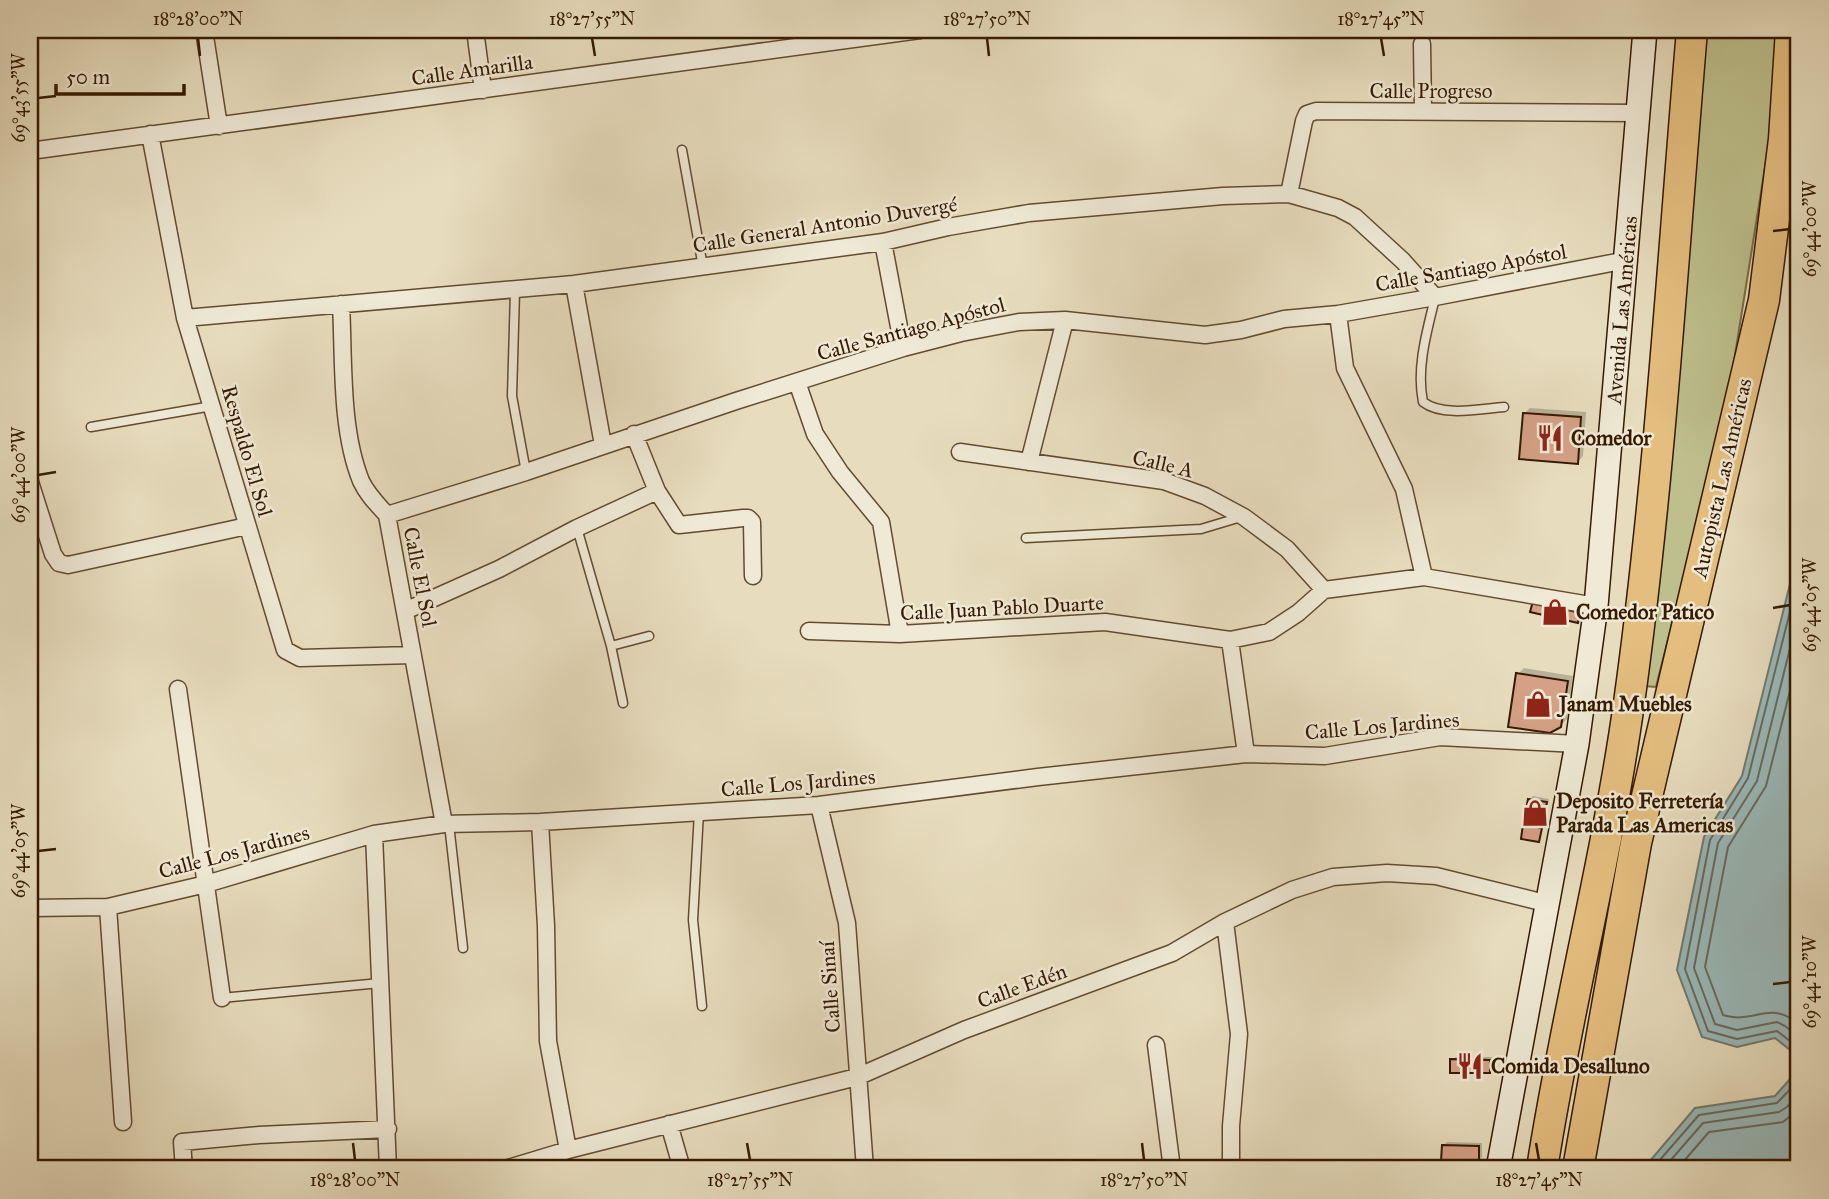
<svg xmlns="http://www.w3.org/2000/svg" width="1829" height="1199" viewBox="0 0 1829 1199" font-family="'IM FELL Great Primer',serif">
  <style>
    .green { fill: #bdbf8c; stroke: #796c46; stroke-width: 2 }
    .water { fill: #9ababb; stroke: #727a70; stroke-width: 2 }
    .shadow { fill: #0003 }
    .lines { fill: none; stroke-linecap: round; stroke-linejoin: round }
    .shore { stroke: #686a5e; stroke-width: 2 }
    .building { fill: #d4a086; stroke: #351a00; stroke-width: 2 }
    .service-casing { stroke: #624b30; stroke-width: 11 }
    .minor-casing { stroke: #624b30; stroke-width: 19 }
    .secondary-casing { stroke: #351a00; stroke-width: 26 }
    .motorway-casing { stroke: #351a00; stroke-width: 33 }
    .service { stroke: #efe9d5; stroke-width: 8 }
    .minor { stroke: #efe9d5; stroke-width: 16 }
    .secondary { stroke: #efe9d5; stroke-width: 23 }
    .motorway { stroke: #e4be7f; stroke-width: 30 }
    .ticks { fill: none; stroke: #351a00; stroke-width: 2.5 }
    .labels { text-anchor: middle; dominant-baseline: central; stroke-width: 5; stroke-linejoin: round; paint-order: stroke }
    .street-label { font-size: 21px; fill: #351a00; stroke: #efe9d5 }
    .poi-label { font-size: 21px; font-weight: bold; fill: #351a00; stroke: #efe9d5; text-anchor: start }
    .neatline { fill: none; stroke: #351a00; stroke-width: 2.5 }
    .ticks-label { font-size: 18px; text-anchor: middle; fill: #351a00 }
  </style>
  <rect width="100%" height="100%" fill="#e7ddbe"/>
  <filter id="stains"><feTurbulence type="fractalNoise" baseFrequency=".00286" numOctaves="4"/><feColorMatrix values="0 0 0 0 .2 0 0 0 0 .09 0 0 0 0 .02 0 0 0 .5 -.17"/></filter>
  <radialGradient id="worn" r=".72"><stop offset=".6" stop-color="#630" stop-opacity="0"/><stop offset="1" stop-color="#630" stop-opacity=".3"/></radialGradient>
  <path class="green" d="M1703 30H1777L1774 111 1727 405 1656 687 1645 686Z"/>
  <path class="water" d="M1799 564V1057L1775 1038 1737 1047 1702 1037 1677 970 1704 837 1742 776 1793 572Z
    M1799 1069V1169H1643L1695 1108 1775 1096Z"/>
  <path class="shadow" d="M1530 408 1586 412 1583 456 1578 462 1524 414Z
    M1534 602 1583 609 1581 618 1577 621Z
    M1524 668 1573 676 1567 719 1560 726 1518 674Z
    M1533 796 1549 799 1539 840 1529 800Z
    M1456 1057H1493V1067L1489 1071 1452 1060Z
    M1447 1142 1482 1143V1157L1479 1160 1444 1145Z"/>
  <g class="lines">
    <path class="shore" d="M1799 576 1748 778 1710 840 1685 969 1708 1031 1737 1039 1777 1031 1799 1048
      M1799 612 1757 781 1718 843 1694 968 1715 1024 1737 1030 1777 1022 1785 1026 1799 1037
      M1799 655 1766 786 1728 847 1705 967 1723 1015C1754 1025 1769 999 1799 1024
      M1652 1169 1699 1115 1777 1103 1799 1080
      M1663 1169 1703 1123 1779 1112 1787 1107 1799 1093
      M1677 1169 1709 1132 1783 1122 1799 1109"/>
  </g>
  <path class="building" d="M1523 413 1581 417 1578 464 1519 459Z
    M1533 601 1580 613 1578 623 1530 612Z
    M1516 673 1568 681 1561 727 1550 733 1508 727Z
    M1528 799 1547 802 1542 828 1523 824Z
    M1523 824 1542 828 1539 842 1521 839Z
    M1450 1059 1490 1060V1073H1450Z
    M1442 1145 1479 1146V1162L1441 1161Z"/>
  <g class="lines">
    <defs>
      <path id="service" d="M682 150 703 267
        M515 291 512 396 526 472
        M1435 298C1427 331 1416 368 1423 402 1443 417 1479 409 1504 407
        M91 427 212 406
        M577 528 611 646 623 703
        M1026 538 1201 529 1241 517
        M611 646 649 636
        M699 812 693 920 702 1006
        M449 824 463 948
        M221 998 380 983"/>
      <path id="minor" d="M204 30 219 126
        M475 30 483 90
        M1422 44 1423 111
        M150 134 185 318 285 650 300 658 413 655
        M30 151 920 30
        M1289 194 1304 121 1307 114 1316 111 1638 113
        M883 242 903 348
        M574 284 603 445
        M341 304C344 360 340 429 361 481 367 494 377 504 387 515L444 824
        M1338 314 1345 368 1404 489 1424 577
        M185 318 574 284 883 242 948 227 1029 213 1223 196 1289 194 1338 208 1355 217 1403 261 1435 297
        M797 382 815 434 840 472 881 522 900 634
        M634 434 657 491 679 525 743 518H748L752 522 753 576
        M960 452 1164 481 1205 496 1244 517 1287 549 1324 590
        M1029 462 1065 320
        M30 482 53 554 59 563 68 565 247 526
        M387 515 526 472 736 401 903 348 961 333 1019 322 1065 320 1205 335 1241 330 1284 319 1338 314 1435 297 1627 260
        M405 611 499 569 577 528 657 491
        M809 631 900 634 1105 622 1230 640 1269 632 1298 613 1324 590 1424 577 1596 606
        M1230 640 1246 754
        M178 689 222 998
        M819 805 847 923 865 1169
        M540 822 546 926 548 1041 568 1150
        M374 834 388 1169
        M108 907 123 1122
        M30 908 108 907 206 884 374 834 444 824 540 822 819 805 1038 777 1246 754 1325 756 1440 737 1577 744
        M1225 922 1239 1034 1231 1126V1169
        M1156 1045 1172 1169
        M669 1124 682 1169
        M184 1169 182 1142 259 1135 388 1129
        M505 1169 568 1150 857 1077 964 1030 1172 953 1225 922 1292 890 1333 877 1387 873 1436 876 1549 904"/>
      <path id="secondary" d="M1498 1169 1577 744 1596 606 1645 30"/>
      <path id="motorway" d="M1542 1169C1566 1013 1607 860 1629 703 1660 480 1673 254 1692 30
        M1578 1169 1636 843 1764 300 1784 139 1791 30"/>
    </defs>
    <use href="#service" class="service-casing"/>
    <use href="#minor" class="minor-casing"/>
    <use href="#secondary" class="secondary-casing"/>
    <use href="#motorway" class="motorway-casing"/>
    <use href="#service" class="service"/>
    <use href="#minor" class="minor"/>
    <use href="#secondary" class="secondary"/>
    <use href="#motorway" class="motorway"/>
  </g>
  <path class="ticks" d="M198 38 200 56M592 38 595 56M987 38 989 56M1381 38 1384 56M38 98 56 96M1773 231 1790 229M38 475 56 472M1773 608 1790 605M38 851 56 849M1773 984 1790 982M353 1143 355 1160M747 1143 750 1160M1142 1143 1144 1160M1536 1143 1539 1160"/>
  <defs>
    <symbol id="restaurant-bare" viewBox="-9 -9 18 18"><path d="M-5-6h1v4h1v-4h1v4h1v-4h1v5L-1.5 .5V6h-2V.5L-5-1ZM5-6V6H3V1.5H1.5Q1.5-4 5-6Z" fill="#8f2418" stroke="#efe9d5" stroke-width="2.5" paint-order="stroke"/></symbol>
    <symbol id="shop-bare" viewBox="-9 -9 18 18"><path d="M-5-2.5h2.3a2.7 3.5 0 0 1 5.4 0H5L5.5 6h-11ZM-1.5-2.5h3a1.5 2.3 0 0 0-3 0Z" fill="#8f2418" stroke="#efe9d5" stroke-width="2.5" paint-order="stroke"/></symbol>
  </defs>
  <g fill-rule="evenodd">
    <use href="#restaurant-bare" x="1531" y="419" width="38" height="38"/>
    <use href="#shop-bare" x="1536" y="593" width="38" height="38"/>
    <use href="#shop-bare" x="1519" y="685" width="38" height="38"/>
    <use href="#shop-bare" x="1516" y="794" width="38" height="38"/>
    <use href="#restaurant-bare" x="1451" y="1047" width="38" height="38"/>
  </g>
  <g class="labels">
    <g class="street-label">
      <text transform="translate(472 70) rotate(-8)">Calle Amarilla</text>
      <text x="1431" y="91">Calle Progreso</text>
      <text transform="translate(825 225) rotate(-9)">Calle General Antonio Duvergé</text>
      <text transform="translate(1471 268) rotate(-10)">Calle Santiago Apóstol</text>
      <text transform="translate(1622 310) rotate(-85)">Avenida Las Américas</text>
      <text transform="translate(911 329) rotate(-15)">Calle Santiago Apóstol</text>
      <text transform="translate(247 451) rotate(74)">Respaldo El Sol</text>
      <text transform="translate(1163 464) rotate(13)">Calle A</text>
      <text transform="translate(1722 478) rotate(-77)">Autopista Las Américas</text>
      <text transform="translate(420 577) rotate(79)">Calle El Sol</text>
      <text transform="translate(1002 608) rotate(-3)">Calle Juan Pablo Duarte</text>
      <text transform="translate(1382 726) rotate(-5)">Calle Los Jardines</text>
      <text transform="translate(798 783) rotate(-5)">Calle Los Jardines</text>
      <text transform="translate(234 852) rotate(-15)">Calle Los Jardines</text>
      <text transform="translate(1022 986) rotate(-20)">Calle Edén</text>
      <text transform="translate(830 987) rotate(-94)">Calle Sinaí</text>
    </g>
    <g class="poi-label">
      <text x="1571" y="438">Comedor</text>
      <text x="1576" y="612">Comedor Patico</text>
      <text x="1559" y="704">Janam Muebles</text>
      <text x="1556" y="801">Deposito Ferretería<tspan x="1556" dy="24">Parada Las Americas</tspan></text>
      <text x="1491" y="1066">Comida Desalluno</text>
    </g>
  </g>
  <rect width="1829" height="1199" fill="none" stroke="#e7ddbe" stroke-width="77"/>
  <path d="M56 84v10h128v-10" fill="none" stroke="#351a00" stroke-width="3.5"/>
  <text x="66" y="84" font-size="21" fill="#351a00" stroke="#efe9d5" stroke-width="5" paint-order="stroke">50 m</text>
  <rect x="38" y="38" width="1752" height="1122" class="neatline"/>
  <g class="ticks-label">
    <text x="198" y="25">18°28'00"N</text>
    <text x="592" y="25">18°27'55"N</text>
    <text x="987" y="25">18°27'50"N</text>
    <text x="1381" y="25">18°27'45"N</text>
    <text transform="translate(19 98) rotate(-90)" y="6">69°43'55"W</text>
    <text transform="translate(1810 229) rotate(-90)" y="6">69°44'00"W</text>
    <text transform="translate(19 475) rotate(-90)" y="6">69°44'00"W</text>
    <text transform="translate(1810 605) rotate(-90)" y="6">69°44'05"W</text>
    <text transform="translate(19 851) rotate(-90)" y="6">69°44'05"W</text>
    <text transform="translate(1810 982) rotate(-90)" y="6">69°44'10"W</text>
    <text x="355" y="1186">18°28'00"N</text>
    <text x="750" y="1186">18°27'55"N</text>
    <text x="1144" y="1186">18°27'50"N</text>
    <text x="1539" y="1186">18°27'45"N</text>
  </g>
  <rect width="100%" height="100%" filter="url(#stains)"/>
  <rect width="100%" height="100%" fill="url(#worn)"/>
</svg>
